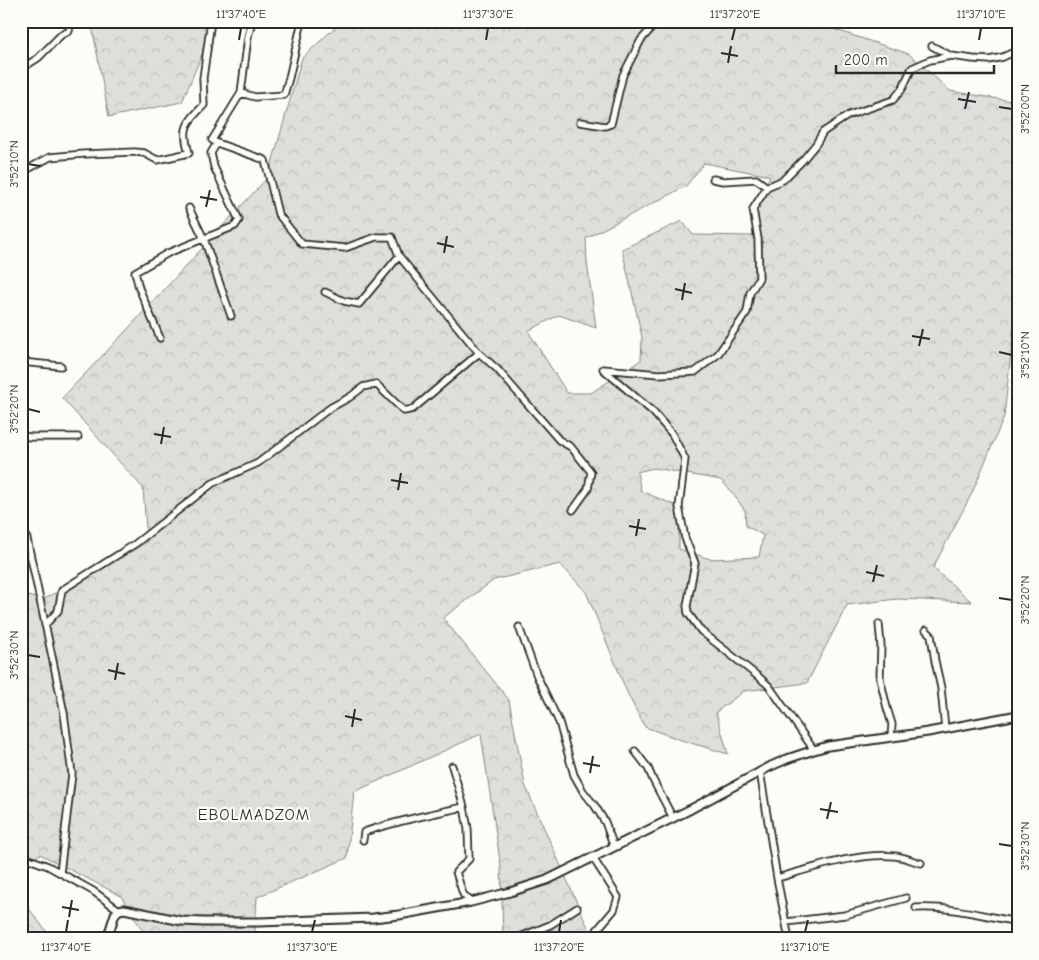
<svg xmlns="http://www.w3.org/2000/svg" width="1039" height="960" viewBox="0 0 1039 960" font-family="'Comic Neue',sans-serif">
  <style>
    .forest { fill: url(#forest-crowns); stroke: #858482; fill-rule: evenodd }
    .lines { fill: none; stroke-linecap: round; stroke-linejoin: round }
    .minor-casing { stroke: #2b2b2b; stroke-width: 9 }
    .tertiary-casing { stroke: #2b2b2b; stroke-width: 11 }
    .minor { stroke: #fdfcf7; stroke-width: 5.5 }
    .tertiary { stroke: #fdfcf7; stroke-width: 7 }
    .ticks { fill: none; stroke: #2b2b2b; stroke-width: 2 }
    .labels { text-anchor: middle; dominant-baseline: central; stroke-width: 4.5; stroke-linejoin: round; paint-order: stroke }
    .quarter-label { font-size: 16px; letter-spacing: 1px; fill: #2b2b2b; stroke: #fdfcf7 }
    .neatline { fill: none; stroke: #2b2b2b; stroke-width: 2 }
    .ticks-label { font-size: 12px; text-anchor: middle; fill: #2b2b2b }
  </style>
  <defs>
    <pattern id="forest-crowns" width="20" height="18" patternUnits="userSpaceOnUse" patternTransform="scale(1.25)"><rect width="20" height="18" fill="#dfdeda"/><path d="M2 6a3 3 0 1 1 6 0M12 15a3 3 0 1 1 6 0" fill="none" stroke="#c0bfbb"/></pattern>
  </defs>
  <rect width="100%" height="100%" fill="#fdfcf7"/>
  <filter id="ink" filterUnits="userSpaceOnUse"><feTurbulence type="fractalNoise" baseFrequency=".02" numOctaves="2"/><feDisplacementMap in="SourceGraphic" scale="10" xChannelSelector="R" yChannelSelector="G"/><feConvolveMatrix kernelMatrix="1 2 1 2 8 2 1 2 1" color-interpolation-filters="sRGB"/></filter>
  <g filter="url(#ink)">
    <path class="forest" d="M91 21H216L182 102 109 117Z
      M342 21H809L909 54 950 91 1018 102V288L1004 417 972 493 933 568 972 602 897 599 847 605 807 683 744 691 716 712 728 754 681 740 645 727 629 697 586 592 560 564 494 580 443 618 509 700 525 785 593 939H503L501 867 481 734 354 792 347 858 257 897 255 933 258 939H148L121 896 40 854 21 871V594L42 600 147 542 143 488 62 398 125 332 268 177 302 58ZM704 163 770 176 753 209V236L693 235 682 221 622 249 642 337 641 360 591 393H567L528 331 559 315 596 328 587 262 586 238 686 186ZM654 468 721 480 734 495 745 511 746 526 763 535 759 557 710 559 679 549V507L641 491 637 472Z
      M21 898 52 939H21Z"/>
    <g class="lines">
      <defs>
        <path id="minor" d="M252 21 248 37 241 93 212 140 217 143 265 160 278 214 302 244 345 248 376 237H392L399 256 479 353 497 369 559 440 571 447 591 472 588 489 573 510
          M932 46 951 56 973 59 989 60 1003 57 1018 50
          M21 69 38 58 61 35 69 31 71 21
          M241 93 255 97 284 95 289 78 302 21
          M580 122 605 126 611 124 623 75 641 40 658 21
          M21 171 28 169 50 157 84 154 135 152 144 153 157 160 189 153C181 127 187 123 204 105L203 78 211 21
          M713 179 723 181 756 179 767 187
          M189 208 204 239 231 316
          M325 292 344 301 359 304 399 256
          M160 338 139 288 135 272 168 253 235 226 239 220 214 167 211 153 217 143
          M21 362 61 366
          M21 436 31 437H78
          M21 526 27 539 64 713 72 774 60 873
          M879 624 881 646 880 678 887 708 892 724 891 737
          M45 625 58 611 62 590 135 544 213 483 258 463 330 408 350 397 363 387 376 384 404 411 413 409 479 353
          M519 627 537 676 559 722 574 775 583 791 595 806 605 822 614 847
          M926 630 931 635 935 661 941 688 945 729
          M814 750 769 686 760 678 701 631 688 613 687 606 695 563 685 538 679 507 685 459 672 434 653 412 603 369 659 374 695 372 718 354 747 312 750 293 759 278 758 239 753 209 767 187 783 180 802 161 816 144 823 132 849 115 893 100 902 89 912 68 930 60 951 56
          M635 751 648 768 653 780 673 818
          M452 766 464 807 468 829 469 859 456 872 463 894 471 902
          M760 771 777 878 789 939
          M1015 828H1018
          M363 840 364 832C397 821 430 814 464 807
          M21 856 48 866 93 891 119 910
          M593 858 618 897 614 910 597 930 599 939
          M777 878C813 868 859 852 895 856 904 857 913 861 921 863
          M916 908C950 906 985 916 1018 922
          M786 922 845 915 906 898
          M515 939 550 925 577 908"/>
        <path id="tertiary" d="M107 939 115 914 119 910 124 909 182 921 204 922H259L373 918 399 915 471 902 510 892 547 880 691 809 771 766 787 759 814 750 828 746 928 732 1018 715"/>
      </defs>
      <use href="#minor" class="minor-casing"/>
      <use href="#tertiary" class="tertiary-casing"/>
      <use href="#minor" class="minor"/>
      <use href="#tertiary" class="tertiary"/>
    </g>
  </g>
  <path class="ticks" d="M239 40 241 28M486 40 488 28M732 40 735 28M979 40 981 28M721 53 738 56M728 63 731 46M958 99 976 102M999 107 1012 109M965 109 969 92M28 164 40 166M200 197 217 200M206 207 210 190M437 243 454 247M444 253 447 236M675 289 692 293M682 300 685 283M912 336 930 339M919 346 923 329M999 352 1012 355M28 409 40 412M154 434 171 437M161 444 164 427M391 480 408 483M398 490 401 473M629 526 646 529M636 536 639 519M866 572 884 576M873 582 877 565M999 598 1012 600M28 655 40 657M108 670 125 674M115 680 118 663M345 716 362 720M352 727 355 709M583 763 600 766M590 773 593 756M820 809 838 812M827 819 831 802M999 844 1012 846M62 907 79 910M69 917 72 900M66 932 68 920M312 932 315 920M559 932 561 920M805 932 808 920"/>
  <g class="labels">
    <g class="quarter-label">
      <text x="254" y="815">EBOLMADZOM</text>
    </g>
  </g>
  <rect width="1039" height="960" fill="none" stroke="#fdfcf7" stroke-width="55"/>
  <path d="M836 65v8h158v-8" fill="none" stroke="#2b2b2b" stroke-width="2.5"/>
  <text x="844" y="65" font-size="15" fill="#2b2b2b" stroke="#fdfcf7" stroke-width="4" paint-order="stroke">200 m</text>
  <rect x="28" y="28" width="984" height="904" class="neatline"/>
  <g class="ticks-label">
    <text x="241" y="18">11°37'40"E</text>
    <text x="488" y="18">11°37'30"E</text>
    <text x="735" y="18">11°37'20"E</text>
    <text x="981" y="18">11°37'10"E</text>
    <text transform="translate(1025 109) rotate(-90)" y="4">3°52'00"N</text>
    <text transform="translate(14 164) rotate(-90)" y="4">3°52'10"N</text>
    <text transform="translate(1025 355) rotate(-90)" y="4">3°52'10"N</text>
    <text transform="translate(14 409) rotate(-90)" y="4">3°52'20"N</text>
    <text transform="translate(1025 600) rotate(-90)" y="4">3°52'20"N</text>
    <text transform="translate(14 655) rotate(-90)" y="4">3°52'30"N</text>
    <text transform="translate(1025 846) rotate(-90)" y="4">3°52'30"N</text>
    <text x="66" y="951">11°37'40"E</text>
    <text x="312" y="951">11°37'30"E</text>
    <text x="559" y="951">11°37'20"E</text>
    <text x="805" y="951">11°37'10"E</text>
  </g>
</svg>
